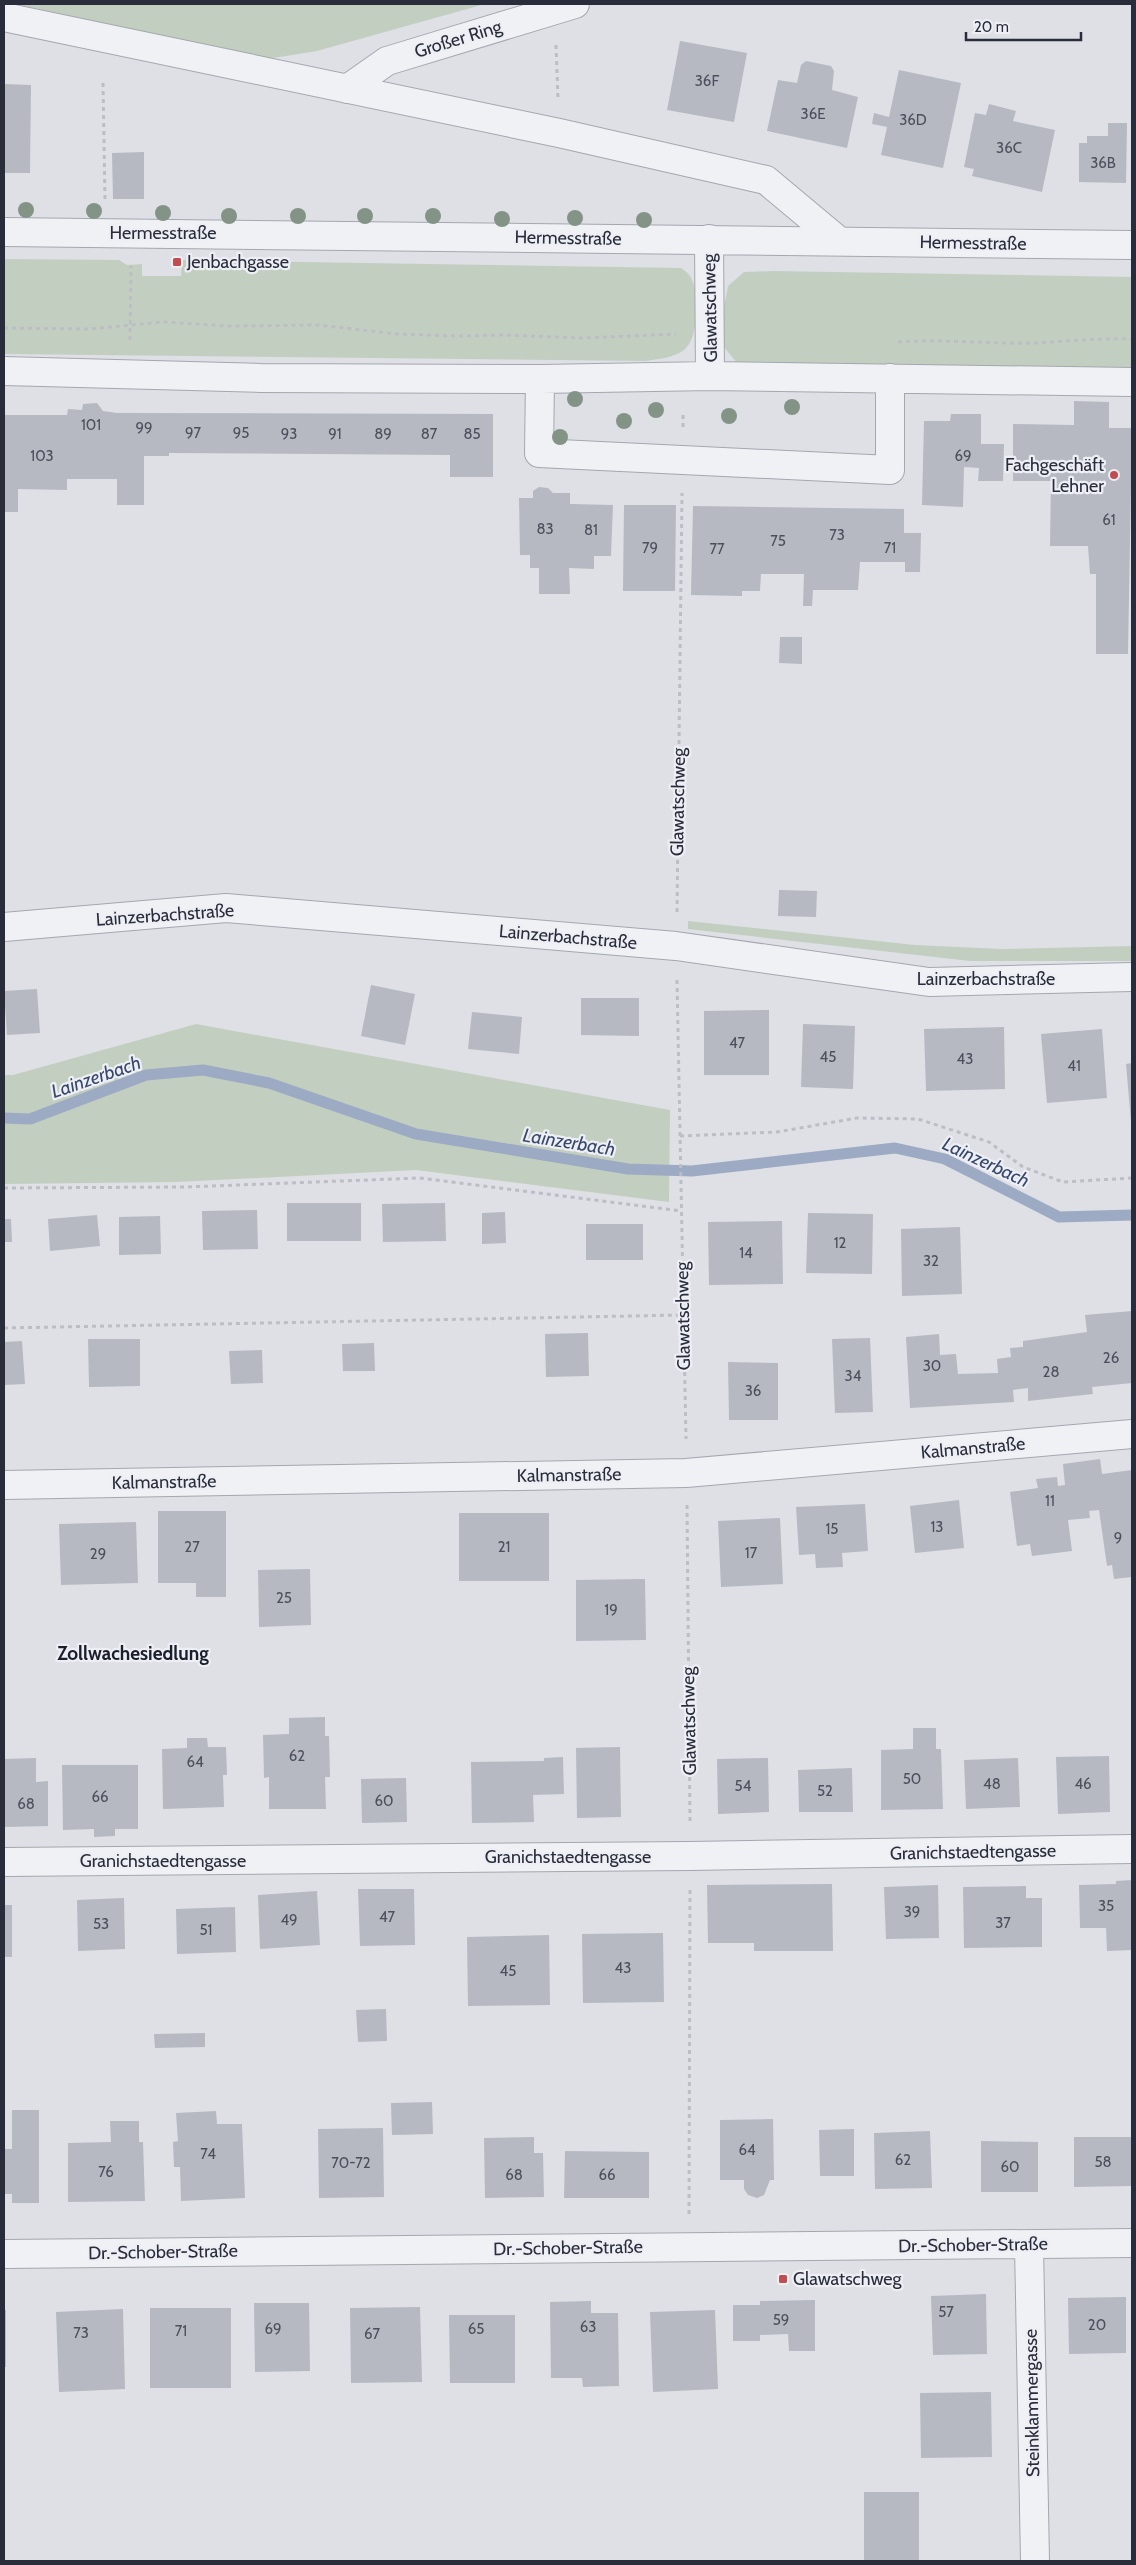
<svg xmlns="http://www.w3.org/2000/svg" width="1136" height="2565" viewBox="0 0 1136 2565" font-family="Cabin,sans-serif">
  <style>
    .green { fill: #c2cfc0 }
    .lines { fill: none; stroke-linecap: round; stroke-linejoin: round }
    .stream { stroke: #9caac3; stroke-width: 11 }
    .building { fill: #b6b9c2 }
    .minor-casing { stroke: #a4a7af; stroke-width: 30 }
    .path { stroke: #bcbec5; stroke-width: 3; stroke-dasharray: 4 4; stroke-linecap: butt }
    .minor { stroke: #f0f1f5; stroke-width: 28 }
    .tree { fill: #839486 }
    .poi-dot { fill: #c04e51; stroke: #edeff4; stroke-width: 2 }
    .labels { text-anchor: middle; dominant-baseline: central; stroke-width: 4.5; stroke-linejoin: round; paint-order: stroke }
    .number-label { font-size: 15px; fill: #4c505d }
    .street-label { font-size: 18px; fill: #292d3b; stroke: #edeff4 }
    .poi-label { font-size: 18px; fill: #292d3b; stroke: #edeff4; text-anchor: start }
    .water-label { font-size: 19px; font-style: italic; fill: #37486b; stroke: #edeff4 }
    .neighbourhood-label { font-size: 19px; font-weight: bold; fill: #1b1f2c; stroke: #edeff4 }
  </style>
  <rect width="100%" height="100%" fill="#dee0e6"/>
  <path class="green" d="M16 4H485L317 51 267 59Z
    M4 259 119 260 127 265 142 264V276H181L182 260 681 268C684 270 688 273 690 276 700 291 699 339 684 350 673 358 659 359 646 361L4 354Z
    M774 271 1132 277V368L737 363 724 347 723 312 728 286 744 272Z
    M688 921 915 945 1002 949 1132 946V961H970L688 929Z
    M196 1024 670 1110 669 1202 416 1170 177 1182 4 1184V1075H13Z"/>
  <g class="lines">
    <path class="stream" d="M4 1118 30 1119 146 1075 203 1070 269 1083 416 1134 628 1169 692 1171 895 1148 945 1159 1059 1217 1132 1215"/>
  </g>
  <path class="building" d="M680 41 747 53 734 122 667 110Z
    M806 61 831 66 834 71 832 90 858 97 847 148 767 131 778 80 797 83 801 65Z
    M899 70 961 83 943 168 881 155 887 127 872 124 874 113 889 117Z
    M4 84 31 85 30 173H4Z
    M989 104 1016 111 1013 121 1055 130 1042 192 972 176 974 169 964 167 975 113 986 115Z
    M1108 123H1127L1126 183 1079 182V143H1087V136H1108Z
    M144 152V199H113L112 153Z
    M1074 401 1109 402V428H1132L1128 654H1096V574H1090L1088 546H1050L1051 481H1013V424L1074 425Z
    M97 403 103 411 117 413 493 414V477H450V455L169 453V456H144V505H117V479H67V490L18 489V512H4V415H67L68 409 82 410 83 404Z
    M951 414H981V444H1004L1003 481H978L979 468 964 467 963 507 922 505 924 421H950Z
    M539 487 548 488 553 493H570V504L613 505 611 556H594V569L569 568 570 594H539V568H530V555H520L519 498H533V491Z
    M624 505H676L675 591H623Z
    M693 506 904 509V533H921L920 572H905V562H860L858 590H813L812 606H803L804 574H761L760 591H742V596L691 595Z
    M780 637H802V664L779 663Z
    M779 890 817 891 816 917 778 916Z
    M371 985 415 994 405 1045 361 1036Z
    M37 989 40 1033 7 1035 4 991Z
    M581 998H639V1036L581 1035Z
    M769 1010V1075H704V1011Z
    M472 1012 522 1017 519 1054 468 1049Z
    M803 1024 855 1026 853 1089 801 1087Z
    M1004 1027 1005 1089 926 1091 924 1029Z
    M1102 1029 1107 1098 1047 1103 1041 1034Z
    M1132 1063V1122H1131L1126 1064Z
    M287 1203H361V1241H287Z
    M445 1203 446 1241 383 1242 382 1204Z
    M257 1210 258 1249 203 1250 202 1211Z
    M505 1212 506 1243 482 1244V1213Z
    M808 1213 873 1214 872 1274 806 1273Z
    M97 1215 100 1246 50 1251 48 1219Z
    M160 1216 161 1254 119 1255V1217Z
    M4 1219H11L12 1242H4Z
    M782 1221 783 1284 709 1285 708 1222Z
    M586 1224H643V1260H586Z
    M960 1227 962 1294 902 1296 901 1229Z
    M1132 1311V1383L1092 1387 1093 1394 1028 1401V1388L1013 1390 1014 1402 910 1408 906 1337 939 1334 940 1355 956 1354 958 1374 998 1373 997 1359 1011 1357 1010 1348 1023 1347V1341L1087 1332 1085 1315Z
    M588 1333 589 1376 546 1377 545 1334Z
    M870 1338 873 1412 835 1413 832 1339Z
    M88 1339H140V1386L89 1387Z
    M22 1341 25 1384 4 1385V1342Z
    M374 1343 375 1371H343L342 1344Z
    M262 1350 263 1383 231 1384 229 1351Z
    M728 1362 778 1363V1420H729Z
    M1100 1459 1102 1474 1132 1470V1577L1114 1579 1112 1565 1107 1566 1099 1510 1089 1511 1090 1518 1068 1520 1072 1551 1032 1556 1030 1544 1017 1546 1010 1492 1038 1488 1036 1479 1057 1477 1058 1486 1065 1485 1063 1464Z
    M959 1500 964 1548 915 1553 910 1506Z
    M865 1504 868 1551 842 1553 843 1567 816 1568 815 1554 799 1555 796 1507Z
    M158 1511H226V1597H196V1583H158Z
    M459 1513H549V1581H459Z
    M780 1518 783 1584 721 1587 718 1521Z
    M136 1522 138 1583 61 1585 59 1524Z
    M310 1569 311 1625 259 1627 258 1570Z
    M645 1579 646 1640 576 1641V1580Z
    M325 1717V1736H329L330 1777H325L326 1809H269V1777L264 1778 263 1735 289 1734V1718Z
    M913 1728H936V1749H941L943 1809 881 1810V1750L913 1749Z
    M187 1738H207L208 1747H226L227 1775H223L224 1807 163 1809 162 1749 187 1748Z
    M620 1747 621 1817 577 1818 576 1748Z
    M1109 1756 1110 1812 1058 1814 1056 1757Z
    M563 1757 564 1794 533 1795 534 1822 472 1823 471 1762 544 1761V1758Z
    M36 1758V1782L48 1781V1826L4 1827V1759Z
    M768 1758 769 1812 718 1814 717 1759Z
    M1018 1758 1020 1807 966 1809 964 1760Z
    M62 1765H138V1829H115V1836L94 1837V1829L63 1830Z
    M852 1768 853 1812H799L798 1770Z
    M406 1778 407 1822 362 1823 361 1779Z
    M1132 1880V1950L1107 1951 1106 1928H1080L1079 1885 1116 1884V1881Z
    M832 1884 833 1951H754V1943H708L707 1885Z
    M938 1885 939 1938 886 1939 884 1887Z
    M1026 1886V1898H1042V1947L964 1948 963 1887Z
    M358 1889H414L415 1945 360 1946Z
    M317 1891 320 1945 260 1949 258 1895Z
    M124 1898 125 1949 78 1951 77 1900Z
    M4 1905H12V1957H4Z
    M235 1907 236 1952 177 1954 176 1909Z
    M663 1933 664 2002 583 2003 582 1934Z
    M549 1935 550 2005 468 2006 467 1937Z
    M386 2009 387 2041 358 2042 356 2010Z
    M205 2033V2047L155 2048 154 2034Z
    M432 2102 433 2134 392 2135 391 2103Z
    M12 2110H39V2203H12V2194H4V2149H12Z
    M216 2111 217 2124H242L245 2198 181 2201 180 2167H174L173 2142 178 2141 176 2113Z
    M773 2119 774 2180H770L764 2195 757 2198 748 2195 744 2189V2180H720V2120Z
    M110 2121H139V2142H143L145 2201 68 2202V2143L111 2142Z
    M383 2128 384 2197 319 2198 318 2129Z
    M854 2129V2176H820L819 2130Z
    M930 2131 932 2188 875 2189 874 2133Z
    M534 2137V2153H543L544 2197 485 2198 484 2138Z
    M1074 2137H1132V2186L1074 2187Z
    M981 2141 1038 2142V2192H981Z
    M565 2151 649 2152V2198H564Z
    M986 2294 987 2354 933 2355 931 2296Z
    M1126 2297V2353L1069 2354 1068 2298Z
    M815 2300V2351H789L788 2334 760 2335V2341H733V2305H760V2301Z
    M591 2301V2313H618L619 2386 583 2387 582 2378H551L550 2302Z
    M254 2303H309L310 2371 255 2372Z
    M420 2307 422 2382 351 2383 350 2308Z
    M150 2308H231V2388H150Z
    M123 2309 125 2389 59 2392 56 2312Z
    M4 2310H6V2367H4Z
    M715 2310 718 2389 653 2392 650 2312Z
    M449 2315H515V2383H450Z
    M991 2392 992 2457 921 2458 920 2393Z
    M864 2492H919V2561H864Z"/>
  <g class="lines">
    <defs>
      <path id="minor" d="M4 17 559 133 766 180 839 241
        M347 89 387 61 575 4
        M4 232 1132 245
        M709 239 710 376
        M4 371 261 378 540 379 710 376 1132 382
        M540 379 539 453 890 470V378
        M4 927 226 908 676 946 929 982 1132 977
        M4 1485 686 1473 1132 1434
        M4 1862 690 1856 1132 1849
        M1029 2245 1035 2561
        M4 2254 1132 2243"/>
    </defs>
    <use href="#minor" class="minor-casing"/>
    <path class="path" d="M556 45 558 99
      M103 83 105 200
      M4 328 89 329 163 322 226 326 319 325 396 334 458 336 504 335 583 338 676 334
      M130 340 131 266
      M898 342C944 339 990 344 1036 343 1069 341 1100 338 1132 339
      M683 427V411
      M677 912 682 493
      M677 980 686 1439
      M680 1136 777 1132 857 1118 918 1119 989 1142 1023 1167 1063 1182 1132 1178
      M4 1188 186 1187 419 1178 681 1211
      M4 1328 683 1315
      M687 1505 690 1822
      M689 2214 690 1890"/>
    <use href="#minor" class="minor"/>
  </g>
  <g class="tree">
    <circle cx="26" cy="210" r="8"/>
    <circle cx="94" cy="211" r="8"/>
    <circle cx="163" cy="213" r="8"/>
    <circle cx="229" cy="216" r="8"/>
    <circle cx="298" cy="216" r="8"/>
    <circle cx="365" cy="216" r="8"/>
    <circle cx="433" cy="216" r="8"/>
    <circle cx="575" cy="218" r="8"/>
    <circle cx="502" cy="219" r="8"/>
    <circle cx="644" cy="220" r="8"/>
    <circle cx="575" cy="399" r="8"/>
    <circle cx="792" cy="407" r="8"/>
    <circle cx="656" cy="410" r="8"/>
    <circle cx="729" cy="416" r="8"/>
    <circle cx="624" cy="421" r="8"/>
    <circle cx="560" cy="437" r="8"/>
  </g>
  <g class="poi-dot">
    <rect x="172" y="257" width="10" height="10" rx="2.5"/>
    <circle cx="1114" cy="475" r="5"/>
    <rect x="778" y="2274" width="10" height="10" rx="2.5"/>
  </g>
  <g class="labels">
    <g class="number-label">
      <text x="707" y="81">36F</text>
      <text x="813" y="114">36E</text>
      <text x="913" y="120">36D</text>
      <text x="1009" y="148">36C</text>
      <text x="1103" y="163">36B</text>
      <text x="91" y="425">101</text>
      <text x="144" y="428">99</text>
      <text x="193" y="433">97</text>
      <text x="241" y="433">95</text>
      <text x="289" y="434">93</text>
      <text x="335" y="434">91</text>
      <text x="383" y="434">89</text>
      <text x="429" y="434">87</text>
      <text x="472" y="434">85</text>
      <text x="42" y="456">103</text>
      <text x="963" y="456">69</text>
      <text x="1109" y="520">61</text>
      <text x="545" y="529">83</text>
      <text x="591" y="530">81</text>
      <text x="837" y="535">73</text>
      <text x="778" y="541">75</text>
      <text x="650" y="548">79</text>
      <text x="890" y="548">71</text>
      <text x="717" y="549">77</text>
      <text x="737" y="1043">47</text>
      <text x="828" y="1057">45</text>
      <text x="965" y="1059">43</text>
      <text x="1074" y="1066">41</text>
      <text x="840" y="1243">12</text>
      <text x="746" y="1253">14</text>
      <text x="931" y="1261">32</text>
      <text x="1111" y="1358">26</text>
      <text x="932" y="1366">30</text>
      <text x="1051" y="1372">28</text>
      <text x="853" y="1376">34</text>
      <text x="753" y="1391">36</text>
      <text x="1050" y="1501">11</text>
      <text x="937" y="1527">13</text>
      <text x="832" y="1529">15</text>
      <text x="1118" y="1538">9</text>
      <text x="192" y="1547">27</text>
      <text x="504" y="1547">21</text>
      <text x="751" y="1553">17</text>
      <text x="98" y="1554">29</text>
      <text x="284" y="1598">25</text>
      <text x="611" y="1610">19</text>
      <text x="297" y="1756">62</text>
      <text x="195" y="1762">64</text>
      <text x="912" y="1779">50</text>
      <text x="992" y="1784">48</text>
      <text x="1083" y="1784">46</text>
      <text x="743" y="1786">54</text>
      <text x="825" y="1791">52</text>
      <text x="100" y="1797">66</text>
      <text x="384" y="1801">60</text>
      <text x="26" y="1804">68</text>
      <text x="1106" y="1906">35</text>
      <text x="912" y="1912">39</text>
      <text x="387" y="1917">47</text>
      <text x="289" y="1920">49</text>
      <text x="1003" y="1923">37</text>
      <text x="101" y="1924">53</text>
      <text x="206" y="1930">51</text>
      <text x="623" y="1968">43</text>
      <text x="508" y="1971">45</text>
      <text x="747" y="2150">64</text>
      <text x="208" y="2154">74</text>
      <text x="903" y="2160">62</text>
      <text x="1103" y="2162">58</text>
      <text x="351" y="2163">70-72</text>
      <text x="1010" y="2167">60</text>
      <text x="106" y="2172">76</text>
      <text x="514" y="2175">68</text>
      <text x="607" y="2175">66</text>
      <text x="946" y="2312">57</text>
      <text x="781" y="2320">59</text>
      <text x="1097" y="2325">20</text>
      <text x="588" y="2327">63</text>
      <text x="273" y="2329">69</text>
      <text x="476" y="2329">65</text>
      <text x="181" y="2331">71</text>
      <text x="81" y="2333">73</text>
      <text x="372" y="2334">67</text>
    </g>
    <g class="street-label">
      <text transform="translate(458 39) rotate(-17)">Großer Ring</text>
      <text x="163" y="233">Hermesstraße</text>
      <text transform="translate(568 238) rotate(1)">Hermesstraße</text>
      <text transform="translate(973 243) rotate(1)">Hermesstraße</text>
      <text transform="translate(710 308) rotate(-91)">Glawatschweg</text>
      <text transform="translate(678 802) rotate(-89)">Glawatschweg</text>
      <text transform="translate(165 915) rotate(-4)">Lainzerbachstraße</text>
      <text transform="translate(568 937) rotate(5)">Lainzerbachstraße</text>
      <text x="986" y="979">Lainzerbachstraße</text>
      <text transform="translate(683 1316) rotate(-91)">Glawatschweg</text>
      <text transform="translate(973 1448) rotate(-5)">Kalmanstraße</text>
      <text transform="translate(569 1475) rotate(-1)">Kalmanstraße</text>
      <text transform="translate(164 1482) rotate(-1)">Kalmanstraße</text>
      <text transform="translate(689 1721) rotate(-91)">Glawatschweg</text>
      <text transform="translate(973 1852) rotate(-1)">Granichstaedtengasse</text>
      <text x="568" y="1857">Granichstaedtengasse</text>
      <text x="163" y="1861">Granichstaedtengasse</text>
      <text transform="translate(973 2245) rotate(-1)">Dr.-Schober-Straße</text>
      <text transform="translate(568 2248) rotate(-1)">Dr.-Schober-Straße</text>
      <text transform="translate(163 2252) rotate(-1)">Dr.-Schober-Straße</text>
      <text transform="translate(1032 2403) rotate(-91)">Steinklammergasse</text>
    </g>
    <g class="poi-label">
      <text x="187" y="262">Jenbachgasse</text>
      <text x="1104" y="465" text-anchor="end">Fachgeschäft<tspan x="1104" dy="21">Lehner</tspan></text>
      <text x="793" y="2279">Glawatschweg</text>
    </g>
    <g class="water-label">
      <text transform="translate(96 1077) rotate(-19)">Lainzerbach</text>
      <text transform="translate(569 1142) rotate(9)">Lainzerbach</text>
      <text transform="translate(986 1162) rotate(25)">Lainzerbach</text>
    </g>
    <g class="neighbourhood-label">
      <text x="133" y="1653">Zollwachesiedlung</text>
    </g>
  </g>
  <rect width="1136" height="2565" fill="none" stroke="#292d3b" stroke-width="10"/>
  <path d="M966 32v8h115v-8" fill="none" stroke="#292d3b" stroke-width="2.5"/>
  <text x="974" y="32" font-size="15" fill="#292d3b" stroke="#edeff4" stroke-width="4" paint-order="stroke">20 m</text>
</svg>
